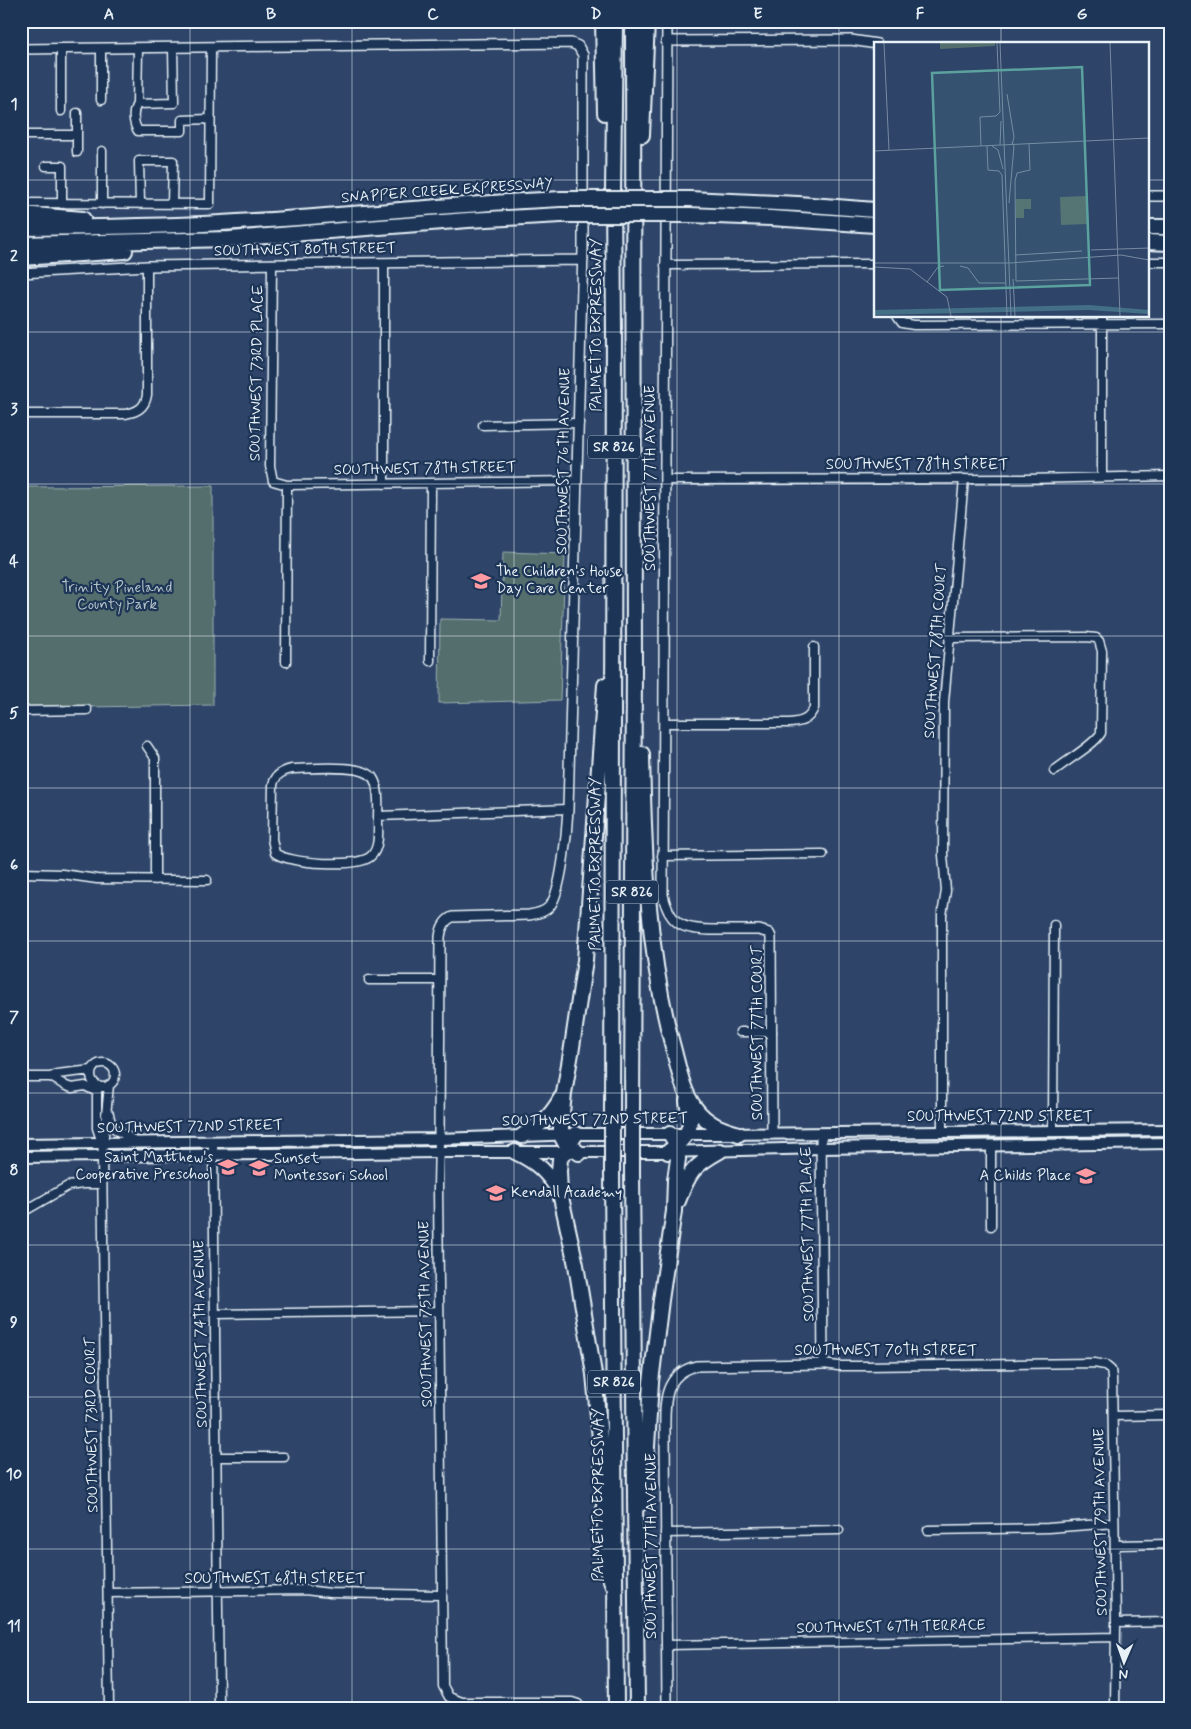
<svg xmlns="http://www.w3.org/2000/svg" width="1191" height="1729" viewBox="0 0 1191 1729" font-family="Mynerve,sans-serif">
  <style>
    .green { fill: #536e6c; stroke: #9eb0b2 }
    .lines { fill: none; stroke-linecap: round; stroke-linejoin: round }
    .minor-casing { stroke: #e8f1f8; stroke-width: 11 }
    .tertiary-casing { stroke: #e8f1f8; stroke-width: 12 }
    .secondary-casing { stroke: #e8f1f8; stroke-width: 14 }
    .motorway-casing { stroke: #e8f1f8; stroke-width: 18 }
    .minor { stroke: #1d3557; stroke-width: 8 }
    .tertiary { stroke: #1d3557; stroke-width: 9 }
    .secondary { stroke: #1d3557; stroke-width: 10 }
    .motorway { stroke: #1d3557; stroke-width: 14 }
    .motorway-bridge-casing { stroke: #e8f1f8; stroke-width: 18; stroke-linecap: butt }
    .motorway-bridge { stroke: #1d3557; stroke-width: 14 }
    .grid { fill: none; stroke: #e8f1f8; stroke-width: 1; stroke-opacity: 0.55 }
    .labels { text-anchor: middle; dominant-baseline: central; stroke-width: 4.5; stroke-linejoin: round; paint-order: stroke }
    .shield { fill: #1d3557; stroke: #abb9c8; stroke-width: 1 }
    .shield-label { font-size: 14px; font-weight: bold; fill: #e8f1f8 }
    .street-label { font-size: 15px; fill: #e8f1f8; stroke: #1d3557 }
    .poi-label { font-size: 15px; fill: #e8f1f8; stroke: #1d3557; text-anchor: start }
    .park-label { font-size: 15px; fill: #b4c3c7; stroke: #1d3557 }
    .inset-road { fill: none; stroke: #788aa2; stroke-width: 1 }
    .view { fill: #5ba19e; fill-opacity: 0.15; stroke: #5ba19e; stroke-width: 2.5 }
    .inset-edge { fill: none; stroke: #e8f1f8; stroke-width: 2.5 }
    .neatline { fill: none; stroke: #e8f1f8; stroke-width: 2 }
    .grid-label { font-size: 16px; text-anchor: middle; font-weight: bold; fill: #e8f1f8 }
  </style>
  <rect width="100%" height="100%" fill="#2e4569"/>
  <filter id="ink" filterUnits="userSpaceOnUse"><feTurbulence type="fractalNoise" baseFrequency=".02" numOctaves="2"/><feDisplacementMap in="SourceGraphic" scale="10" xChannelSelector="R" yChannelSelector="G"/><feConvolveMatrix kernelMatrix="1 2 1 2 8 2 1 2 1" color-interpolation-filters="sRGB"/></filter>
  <g filter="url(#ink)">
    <path class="green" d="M213 486V705L21 708V487Z
      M503 552 565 554 560 700 439 703 440 619 501 620Z"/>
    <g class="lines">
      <defs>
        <path id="minor" d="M138 48 137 104 174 103 173 48
          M101 49V100
          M137 104C132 112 133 123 138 131H182V120L210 119
          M61 111V49
          M21 135H77
          M102 151V204
          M77 152V113
          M46 166H62V204
          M21 203 210 204 211 47
          M140 204 139 161H173L172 204
          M1147 262H1170
          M272 264 270 466 273 481 287 485 577 481
          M665 265 875 264
          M897 316 902 323 914 325 1170 324
          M1102 316V477
          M21 414H125C137 412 145 408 147 395V266
          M483 425 579 423
          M665 480 1026 479 1170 476
          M384 484V263
          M949 638 1086 637 1096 638 1099 641 1102 651 1101 733C1093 746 1067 760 1054 771
          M430 661 431 483
          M286 662 287 485
          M21 711 87 710
          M664 723H790C801 722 809 720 814 708V647
          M147 746 155 758V880
          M292 769C309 769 364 763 373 778 380 788 378 808 378 819 378 831 380 848 371 856 360 868 288 864 275 853L272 839 273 785C275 775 282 771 292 769Z
          M378 816 568 809
          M662 856 823 854
          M21 873 62 874 97 879 207 880
          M942 911V1133
          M942 915 946 891 943 855 944 702 964 479
          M369 980H440
          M740 1032H772
          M91 1075a12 12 0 1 1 24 0a12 12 0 1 1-24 0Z
          M21 1077H51L57 1074 92 1070
          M51 1077 66 1086 72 1088 85 1086 97 1092
          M97 1085V1128L102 1143
          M109 1085 102 1156 109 1708
          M109 1114C113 1137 123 1129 134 1142
          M1053 1132 1054 925
          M439 1139 438 1188 443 1686 449 1697 462 1702H572L578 1704 581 1708
          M213 1142 219 1704
          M21 1213 68 1186 83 1184H102
          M991 1226V1145
          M215 1314 439 1311
          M823 1364 838 1366H864L1094 1363 1105 1365 1111 1370 1112 1378 1116 1623 1115 1708
          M1113 1416 1170 1415
          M216 1457H284
          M928 1530 1048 1528 1114 1523
          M665 1533 839 1530
          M1115 1545 1170 1544
          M108 1593 305 1590 330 1593 442 1595
          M1116 1623 1170 1622
          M666 1645 1116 1637"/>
        <path id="tertiary" d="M667 21 663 895C670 927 686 930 716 930 730 930 745 930 759 930L769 933 771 937 772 1134
          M666 41 851 40 877 44
          M21 49 571 43 578 46 583 55V249L568 809C567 830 562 890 550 906 545 912 537 914 529 915L452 917C444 921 441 928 440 937L439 1139
          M1147 196H1170
          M21 273 147 266 583 260
          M667 1708 665 1436C665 1407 661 1375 696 1366L823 1364 821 1134"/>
        <path id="secondary" d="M21 1144 439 1139 576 1134H719L1170 1130
          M21 1157 438 1152H665L821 1148 1170 1143"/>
        <path id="motorway" d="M603 21 605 113
          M642 135 647 21
          M689 199 798 204 875 210
          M21 214 83 219
          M689 215 771 218 875 225
          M1147 227H1170
          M21 228C93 227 165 227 237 222 345 216 453 204 561 199
          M1147 242 1170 243
          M21 244 230 239 468 220 561 215
          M21 258 125 251
          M642 754C644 854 647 954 674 1051 679 1070 683 1092 695 1108 707 1124 721 1129 739 1134
          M612 1115 614 329 613 191 615 21
          M632 1115 634 668 633 21
          M576 1134 560 1159 559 1171 560 1193 576 1265 594 1374 603 1471 606 1565 612 1583
          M522 1136C541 1124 550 1118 561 1098
          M515 1152C538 1163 546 1171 560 1192
          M668 1152C681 1142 692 1132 690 1116 689 1110 687 1105 687 1100
          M579 1153 564 1141 561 1135V1123L564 1093 572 1047 585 960 605 685
          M612 1171 616 1708
          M632 1171 637 1708
          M678 1201C689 1172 693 1166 720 1151
          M640 1504 644 1494 651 1382 661 1300 674 1211 675 1180 678 1159 677 1145 670 1134"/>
      </defs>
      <use href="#minor" class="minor-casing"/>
      <use href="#tertiary" class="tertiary-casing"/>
      <use href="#secondary" class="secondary-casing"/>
      <use href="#motorway" class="motorway-casing"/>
      <use href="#minor" class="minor"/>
      <use href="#tertiary" class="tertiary"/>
      <use href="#secondary" class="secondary"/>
      <use href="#motorway" class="motorway"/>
      <defs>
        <path id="motorway-bridge" d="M561 199H689
          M561 215H689
          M612 1115V1171
          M632 1171V1115"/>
      </defs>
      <use href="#motorway-bridge" class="motorway-bridge-casing"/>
      <use href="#motorway-bridge" class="motorway-bridge"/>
    </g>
  </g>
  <path class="grid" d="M190 21V1708M352 21V1708M514 21V1708M677 21V1708M839 21V1708M1001 21V44M21 180H875M1147 180H1170M1001 316V1708M21 332H1170M21 484H1170M21 636H1170M21 788H1170M21 941H1170M21 1093H1170M21 1245H1170M21 1397H1170M21 1549H1170"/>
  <defs>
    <symbol id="school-bare" viewBox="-9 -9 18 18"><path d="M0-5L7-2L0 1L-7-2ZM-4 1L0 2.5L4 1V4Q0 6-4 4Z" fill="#ff9aa2" stroke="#1d3557" stroke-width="2.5" paint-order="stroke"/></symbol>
  </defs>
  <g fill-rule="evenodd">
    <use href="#school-bare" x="467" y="567" width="28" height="28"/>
    <use href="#school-bare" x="214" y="1153" width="28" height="28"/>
    <use href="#school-bare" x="245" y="1154" width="28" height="28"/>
    <use href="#school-bare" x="1072" y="1162" width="28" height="28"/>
    <use href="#school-bare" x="482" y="1179" width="28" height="28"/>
  </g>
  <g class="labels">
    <g class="shield">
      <rect x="588" y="435.5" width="52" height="23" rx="4"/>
      <rect x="606" y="880.5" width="52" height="23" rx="4"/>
      <rect x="588" y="1370.5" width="52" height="23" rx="4"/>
    </g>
    <g class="shield-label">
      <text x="614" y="447">SR 826</text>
      <text x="632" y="892">SR 826</text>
      <text x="614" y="1382">SR 826</text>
    </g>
    <g class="street-label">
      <text transform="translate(447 191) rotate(-4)">SNAPPER CREEK EXPRESSWAY</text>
      <text transform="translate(305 250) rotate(-1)">SOUTHWEST 80TH STREET</text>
      <text transform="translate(597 325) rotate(-90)">PALMETTO EXPRESSWAY</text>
      <text transform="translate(257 373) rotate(-89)">SOUTHWEST 73RD PLACE</text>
      <text transform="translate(564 461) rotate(-89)">SOUTHWEST 76TH AVENUE</text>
      <text x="917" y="465">SOUTHWEST 78TH STREET</text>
      <text transform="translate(425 469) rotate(-1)">SOUTHWEST 78TH STREET</text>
      <text transform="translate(651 478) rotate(-90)">SOUTHWEST 77TH AVENUE</text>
      <text transform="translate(936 651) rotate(-86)">SOUTHWEST 78TH COURT</text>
      <text transform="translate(596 864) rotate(-90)">PALMETTO EXPRESSWAY</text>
      <text transform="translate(758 1033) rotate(-90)">SOUTHWEST 77TH COURT</text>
      <text x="1000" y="1117">SOUTHWEST 72ND STREET</text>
      <text transform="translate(595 1120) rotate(-1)">SOUTHWEST 72ND STREET</text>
      <text transform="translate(190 1127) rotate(-1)">SOUTHWEST 72ND STREET</text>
      <text transform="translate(808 1234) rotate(-91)">SOUTHWEST 77TH PLACE</text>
      <text transform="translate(426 1314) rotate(-91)">SOUTHWEST 75TH AVENUE</text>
      <text transform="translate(201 1334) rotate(-91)">SOUTHWEST 74TH AVENUE</text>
      <text x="886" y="1351">SOUTHWEST 70TH STREET</text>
      <text transform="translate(92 1425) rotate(-91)">SOUTHWEST 73RD COURT</text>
      <text transform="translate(599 1495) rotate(-90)">PALMETTO EXPRESSWAY</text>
      <text transform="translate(1101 1522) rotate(-91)">SOUTHWEST 79TH AVENUE</text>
      <text transform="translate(652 1546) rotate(-90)">SOUTHWEST 77TH AVENUE</text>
      <text x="275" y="1579">SOUTHWEST 68TH STREET</text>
      <text transform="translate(891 1627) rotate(-1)">SOUTHWEST 67TH TERRACE</text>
    </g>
    <g class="poi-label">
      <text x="496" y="572">The Children's House<tspan x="496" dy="17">Day Care Center</tspan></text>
      <text x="213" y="1158" text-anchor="end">Saint Matthew's<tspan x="213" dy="17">Cooperative Preschool</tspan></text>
      <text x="274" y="1159">Sunset<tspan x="274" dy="17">Montessori School</tspan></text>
      <text x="1071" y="1176" text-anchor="end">A Childs Place</text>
      <text x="511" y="1193">Kendall Academy</text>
    </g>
    <g class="park-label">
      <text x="117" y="588">Trinity Pineland<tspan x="117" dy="17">County Park</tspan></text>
    </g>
  </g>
  <g transform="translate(874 42)">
    <rect width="275" height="275" fill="#2e4569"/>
    <path d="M66 1H121V4L66 7ZM213 154 215 182 187 183 186 155ZM142 157H157V167H150V176H142Z" fill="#536e6c"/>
    <path d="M215 263 275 268V272L214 268 0 273V268Z" fill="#436f87"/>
    <path class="inset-road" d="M10 1 15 108M126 1 137 274M236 1 246 274M133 52 140 95 138 103M155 102 156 128 143 131 141 139 142 239 245 236M126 103 127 79M107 104 106 75 122 74 126 70 123 1M113 104 114 128 125 129 128 133 133 274M118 104 124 108 129 127M0 109 275 96M135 161 140 104 138 100M217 208 275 206M141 213 208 209M0 221H136L247 213 275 218M86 224 94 226 105 241H132M0 225 36 227 73 255 77 274M139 237 141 274M53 240 64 225 70 224"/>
    <path class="view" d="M208 25 216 243 66 248 58 31Z"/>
    <rect width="275" height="275" class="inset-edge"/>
  </g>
  <rect width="1191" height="1729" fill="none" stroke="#1d3557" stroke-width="55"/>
  <g transform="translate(1124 1662) rotate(182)" stroke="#1d3557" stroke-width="4" paint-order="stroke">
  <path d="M0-4L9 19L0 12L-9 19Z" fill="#e8f1f8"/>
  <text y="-8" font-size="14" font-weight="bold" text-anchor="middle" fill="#e8f1f8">N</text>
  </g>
  <rect x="28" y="28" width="1136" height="1674" class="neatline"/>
  <g class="grid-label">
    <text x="109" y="19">A</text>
    <text x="271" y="19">B</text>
    <text x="433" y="19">C</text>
    <text x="596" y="19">D</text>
    <text x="758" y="19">E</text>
    <text x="920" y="19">F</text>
    <text x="1082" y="19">G</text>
    <text x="14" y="109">1</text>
    <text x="14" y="261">2</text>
    <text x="14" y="414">3</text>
    <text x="14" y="566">4</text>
    <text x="14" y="718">5</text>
    <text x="14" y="870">6</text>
    <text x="14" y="1022">7</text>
    <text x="14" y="1175">8</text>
    <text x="14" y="1327">9</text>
    <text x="14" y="1479">10</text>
    <text x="14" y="1631">11</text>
  </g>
</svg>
